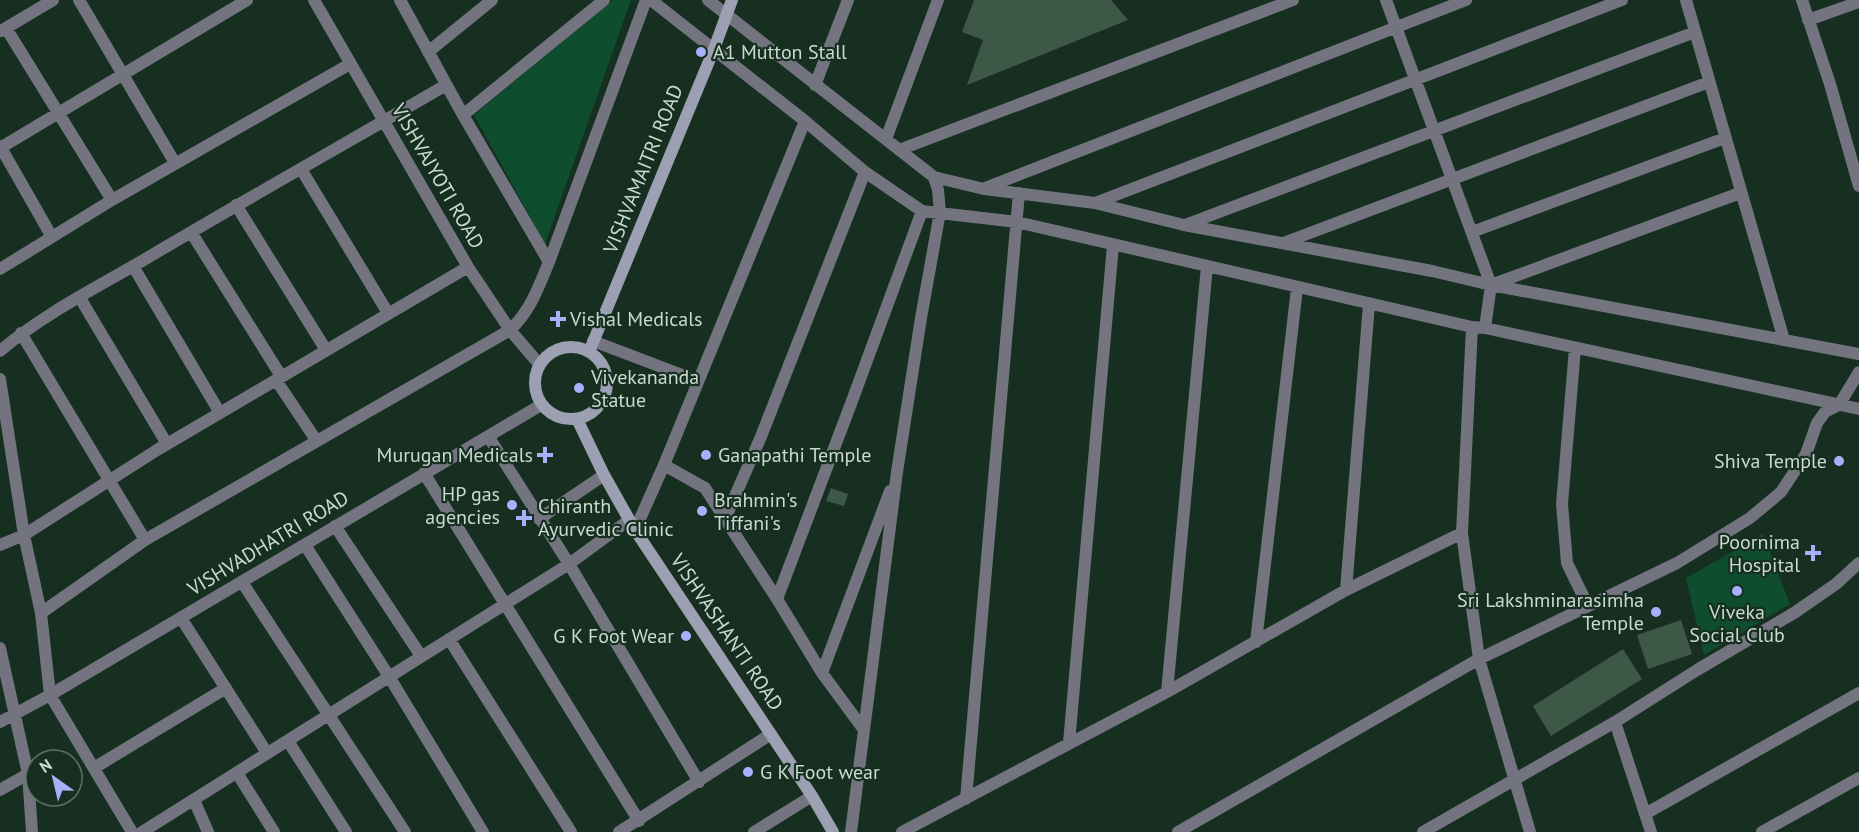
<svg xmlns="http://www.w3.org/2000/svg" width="1859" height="832" viewBox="0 0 1859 832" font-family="'PT Sans',sans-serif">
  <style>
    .green { fill: #0e4d2e }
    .building { fill: #3e5848 }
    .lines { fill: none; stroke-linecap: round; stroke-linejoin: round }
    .street { stroke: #737480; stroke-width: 12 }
    .secondary { stroke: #9d9fb2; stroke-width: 12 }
    .poi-dot { fill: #aaaffb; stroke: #162f21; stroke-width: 2 }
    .labels { text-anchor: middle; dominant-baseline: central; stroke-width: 4.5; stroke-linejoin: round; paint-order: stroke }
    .poi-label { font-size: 20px; fill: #cbdad1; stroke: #162f21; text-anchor: start }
    .street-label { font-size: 20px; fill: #cbdad1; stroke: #162f21 }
  </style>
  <rect width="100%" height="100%" fill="#162f21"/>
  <path class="green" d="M613 0H631L545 244 474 115Z
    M1763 534 1790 604 1704 655 1686 578Z"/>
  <path class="building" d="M974 0H1111L1128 20 967 85 983 40 962 32Z
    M831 488 848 494 844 506 826 501Z
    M1681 620 1692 654 1648 669 1637 635Z
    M1623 649 1642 679 1551 736 1533 706Z"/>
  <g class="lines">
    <path class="street" d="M79 0 175 163
      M314 0 468 267 510 330 539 364
      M400 0 463 115 549 262
      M651 0 805 121 865 172 922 211 1017 222 1472 327 1485 328 1859 409
      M708 0 934 177 984 189 1095 203 1184 225 1432 271 1491 285 1859 354
      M1386 0 1491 285 1740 193
      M1686 0 1784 340
      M1802 0 1830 84 1859 186
      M1808 20 1859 2
      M6 28 112 200
      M1 31 53 0
      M428 52 492 0
      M815 85 848 0
      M463 115 604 0
      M886 139 938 0
      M0 146 52 237
      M0 148 247 0
      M899 150 1293 0
      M301 169 388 313
      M985 188 1466 0
      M1095 203 1622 0
      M236 205 326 350
      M1185 225 1695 32
      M191 232 281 376
      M1472 232 1725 138
      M1286 242 1709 82
      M133 266 220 413
      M0 269 112 200 350 64
      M80 298 167 444
      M1472 327 1462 533 1479 659 1530 832
      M1485 328 1491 285
      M21 333 145 540
      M593 341 698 381
      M1575 348 1562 504 1567 563 1588 606
      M0 351C42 315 94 289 142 261 243 201 345 144 446 85
      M0 379 24 535 41 613 50 695 132 832
      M276 380 316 440
      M488 436 569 564 699 782
      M664 465 705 488 777 599 822 673 864 730
      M424 473 639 821
      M539 519 604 475
      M725 519 760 439 865 172
      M335 526 421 656
      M635 530 664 465 805 121
      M0 545 24 535 157 450 468 267
      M305 545 390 678 483 832
      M242 582 405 832
      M1346 590 1369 304
      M777 599 852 401 922 211
      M41 613 145 540 510 330C531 310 538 288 549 262L646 0
      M181 618 267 753
      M449 639 571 832
      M1256 642 1297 288
      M0 648 28 774 32 832
      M822 673 890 491
      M1167 692 1207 266
      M0 722 50 695 541 405
      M1615 722 1651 832
      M288 741 346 832
      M1069 743 1113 245
      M94 768 226 688
      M237 773 274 832
      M0 790 28 774
      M966 799 1019 193
      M194 800 208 832
      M1645 814 1859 693
      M142 832 569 564 629 520
      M619 832 771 734
      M754 832 812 796
      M851 832 897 472 921 318 940 212 938 190 934 177
      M902 832 1167 692 1346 590 1462 533
      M1178 832 1479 659 1677 563 1750 518 1781 492 1806 454 1817 423 1825 412 1839 405 1859 372
      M1423 832 1615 722 1697 670 1794 613 1836 584 1859 563
      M1762 832 1859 778"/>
    <path class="secondary" d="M535 383a36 36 0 1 1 72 0a36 36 0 1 1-72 0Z
      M589 352 714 49 732 0
      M577 419 604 475 635 530 812 796 833 832"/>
  </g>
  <g class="poi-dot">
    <circle cx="701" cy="52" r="6"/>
    <path d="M555 310h6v6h6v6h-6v6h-6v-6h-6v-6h6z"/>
    <circle cx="579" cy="388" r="6"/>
    <path d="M542 446h6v6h6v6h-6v6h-6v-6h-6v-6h6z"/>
    <circle cx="706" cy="455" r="6"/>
    <circle cx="1839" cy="461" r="6"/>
    <circle cx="512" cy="505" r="6"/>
    <circle cx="702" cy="511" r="6"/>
    <path d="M521 509h6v6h6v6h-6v6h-6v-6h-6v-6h6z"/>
    <path d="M1810 544h6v6h6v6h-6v6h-6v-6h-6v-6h6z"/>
    <circle cx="1737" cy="591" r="6"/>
    <circle cx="1656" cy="612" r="6"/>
    <circle cx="686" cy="636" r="6"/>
    <circle cx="748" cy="772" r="6"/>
  </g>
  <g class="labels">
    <g class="poi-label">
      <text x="713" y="52">A1 Mutton Stall</text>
      <text x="570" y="319">Vishal Medicals</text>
      <text x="591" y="377">Vivekananda<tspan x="591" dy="23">Statue</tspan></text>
      <text x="533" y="455" text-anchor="end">Murugan Medicals</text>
      <text x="718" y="455">Ganapathi Temple</text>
      <text x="1827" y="461" text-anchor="end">Shiva Temple</text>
      <text x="500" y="494" text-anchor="end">HP gas<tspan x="500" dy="23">agencies</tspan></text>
      <text x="714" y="500">Brahmin's<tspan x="714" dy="23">Tiffani's</tspan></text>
      <text x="538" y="506">Chiranth<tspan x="538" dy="23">Ayurvedic Clinic</tspan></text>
      <text x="1800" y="542" text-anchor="end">Poornima<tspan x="1800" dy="23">Hospital</tspan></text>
      <text x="1644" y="600" text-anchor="end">Sri Lakshminarasimha<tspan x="1644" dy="23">Temple</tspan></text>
      <text x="1737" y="612" text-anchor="middle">Viveka<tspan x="1737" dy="23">Social Club</tspan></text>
      <text x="674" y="636" text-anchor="end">G K Foot Wear</text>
      <text x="760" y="772">G K Foot wear</text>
    </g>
    <g class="street-label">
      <text transform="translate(643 169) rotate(-68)">VISHVAMAITRI ROAD</text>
      <text transform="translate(438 176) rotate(60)">VISHVAJYOTI ROAD</text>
      <text transform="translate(268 543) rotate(-31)">VISHVADHATRI ROAD</text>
      <text transform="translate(727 632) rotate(56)">VISHVASHANTI ROAD</text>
    </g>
  </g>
  <g transform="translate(54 778) rotate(326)"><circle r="28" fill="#162f21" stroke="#5e7367" stroke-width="1.5"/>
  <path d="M0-4.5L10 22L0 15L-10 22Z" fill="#aaaffb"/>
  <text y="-9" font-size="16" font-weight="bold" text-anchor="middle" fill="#cbdad1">N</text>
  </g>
</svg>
